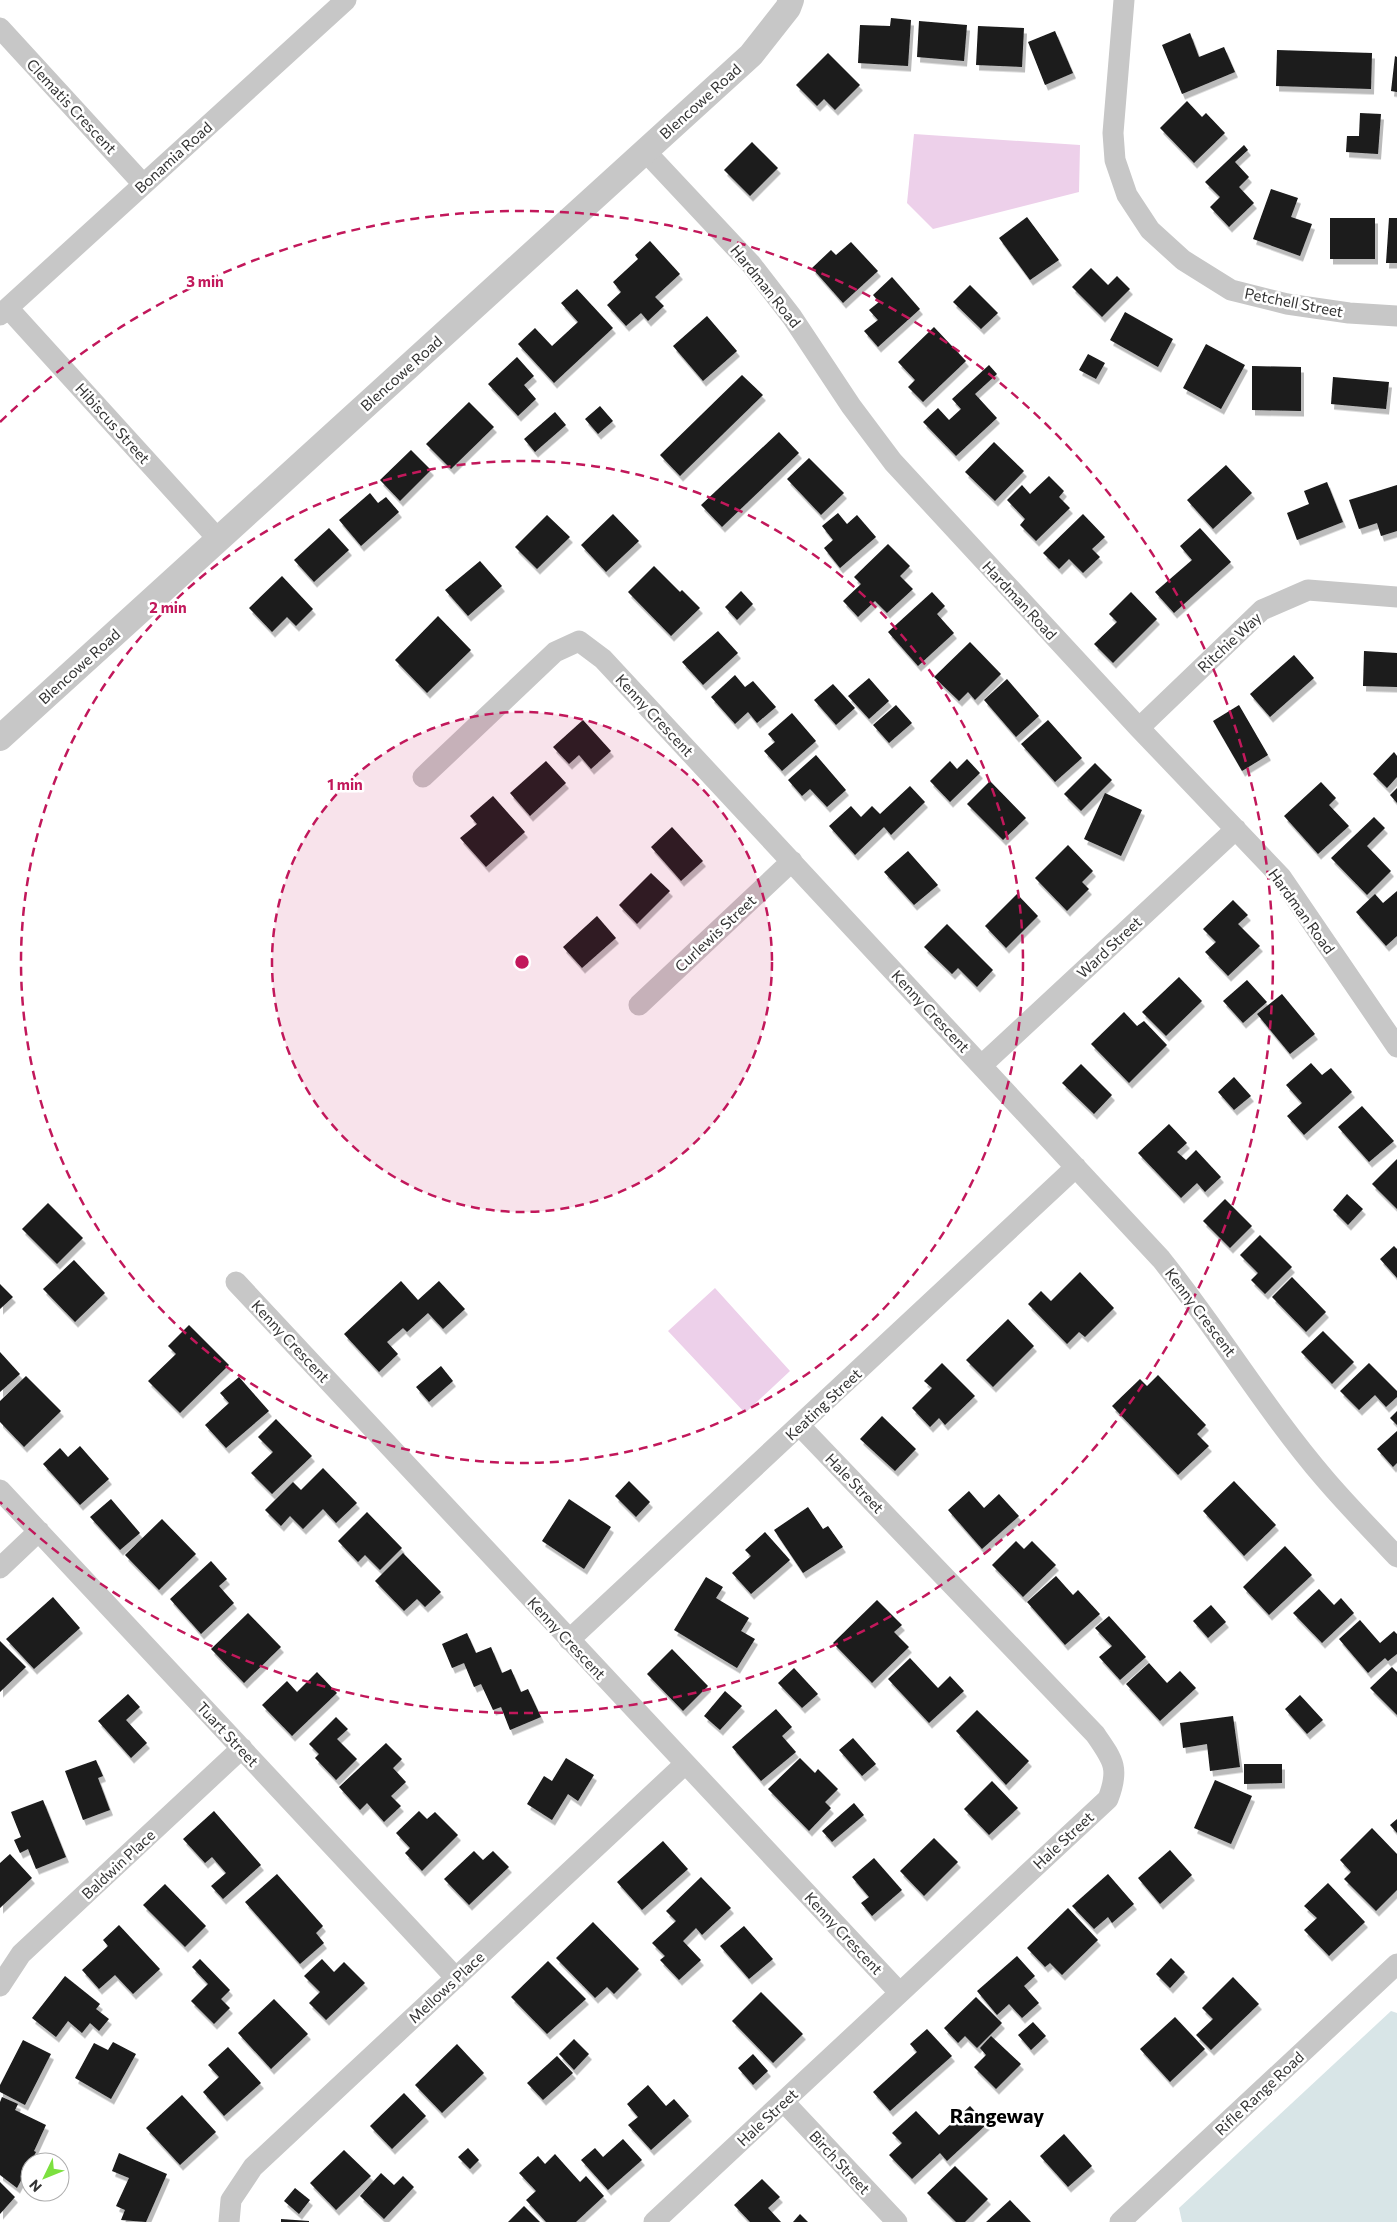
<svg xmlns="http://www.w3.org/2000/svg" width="1397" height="2222" viewBox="0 0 1397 2222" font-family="Commissioner,sans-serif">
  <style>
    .green { fill: #d8e5e7 }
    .water { fill: #edd0ea }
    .building { fill: #1a1a1a; filter: url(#shadow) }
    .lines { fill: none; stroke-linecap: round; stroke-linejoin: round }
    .minor { stroke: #c7c7c7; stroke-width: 21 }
    .tertiary { stroke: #c7c7c7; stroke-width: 26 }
    .ring { fill: none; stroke: #c2185b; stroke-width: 2.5; stroke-dasharray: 9 6 }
    .labels { text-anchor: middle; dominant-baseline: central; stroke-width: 5; stroke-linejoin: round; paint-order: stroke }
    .street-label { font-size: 15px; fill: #333; stroke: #fff }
    .district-label { font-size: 20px; font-weight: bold; fill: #000; stroke: #fff }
    .centre { fill: #c2185b; stroke: #fff; stroke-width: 2.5 }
    .ring-label { font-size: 15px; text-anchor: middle; font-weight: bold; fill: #c2185b; stroke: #fff; stroke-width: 5; stroke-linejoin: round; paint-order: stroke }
  </style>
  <defs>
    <filter id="shadow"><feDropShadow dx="3" dy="5.5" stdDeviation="0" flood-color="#0004"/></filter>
  </defs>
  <rect width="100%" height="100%" fill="#fff"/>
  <path class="green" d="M1391 2011 1397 2013V2222H1182L1179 2208Z"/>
  <path class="water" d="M914 134 1080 145 1079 192 933 229 907 203Z
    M715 1288 790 1371 745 1413 668 1331Z"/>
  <path class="building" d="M891 18 911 20 908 66 858 63 860 25 890 26Z
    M919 21 967 25 964 61 917 57Z
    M978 26 1024 28 1022 67 976 65Z
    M1055 31 1073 73 1045 85 1028 42Z
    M1190 33 1199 57 1224 47 1235 72 1182 94 1162 45Z
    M1277 50 1372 53 1371 89 1276 86Z
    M828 53 860 85 835 110 824 99 817 106 796 85Z
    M1395 56 1397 57V92L1391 91Z
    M1187 101 1202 117 1206 113 1225 133 1194 163 1160 128Z
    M1360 113 1381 114 1378 154 1346 152 1347 136H1359Z
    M752 142 778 168 750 196 724 170Z
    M1244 145 1248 150 1235 162 1249 177 1239 187 1254 203 1229 227 1210 207 1220 197 1205 182Z
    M1271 189 1298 198 1291 217 1312 224 1300 256 1253 239Z
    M1027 217 1059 260 1030 280 999 238Z
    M1330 218H1375V259H1330Z
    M1389 218H1397V263H1386Z
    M650 241 680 274 655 297 664 306 648 321 641 313 626 326 607 305 621 292 613 282 638 259 635 255Z
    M851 242 878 271 843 303 812 268 831 250 836 255Z
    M1091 268 1108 285 1117 276 1130 289 1102 317 1072 287Z
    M892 277 920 309 878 347 864 331 878 320 869 310 879 302 873 295Z
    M970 285 998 313 981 329 953 302Z
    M577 289 613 328 554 383 518 344 535 328 552 346 578 322 561 303Z
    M1125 312 1173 339 1158 367 1110 340Z
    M707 316 737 351 703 381 673 346Z
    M934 327 966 361 923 402 908 387 915 380 898 362Z
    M1206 344 1245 365 1221 409 1183 388Z
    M1088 354 1105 363 1096 379 1079 370Z
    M517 357 534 376 524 385 536 399 518 416 488 384Z
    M989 365 997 374 975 394 997 418 956 456 923 422 938 408 949 420 961 409 952 399Z
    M1252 366 1301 367V411L1252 410Z
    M742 375 763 395 680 476 660 455Z
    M1333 377 1389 382 1386 409 1331 404Z
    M469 402 494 427 451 469 426 444Z
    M600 406 613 421 598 434 585 419Z
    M555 412 566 425 535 452 524 439Z
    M779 432 799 453 722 527 701 505Z
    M994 442 1024 471 995 501 965 472Z
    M411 450 431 470 400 501 380 480Z
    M809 458 844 493 821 515 787 479Z
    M1226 465 1252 493 1213 529 1187 500Z
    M1049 476 1064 491 1059 497 1070 508 1036 541 1020 525 1025 519 1007 500 1022 485 1030 494Z
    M1327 482 1343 522 1297 540 1287 513 1309 504 1304 491Z
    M1397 485V531L1381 536 1377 523 1359 529 1349 500Z
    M370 493 378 503 386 497 399 512 361 546 339 520Z
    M838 513 847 524 857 515 876 537 840 568 824 548 833 540 822 526Z
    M613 514 639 541 606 572 581 545Z
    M1083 514 1105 537 1092 549 1100 557 1083 573 1069 559 1059 569 1043 553Z
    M547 515 570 537 537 569 515 547Z
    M329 528 349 550 314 582 294 560Z
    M1200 528 1231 562 1174 613 1155 592 1192 560 1180 546Z
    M888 544 910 566 900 576 913 589 887 613 875 601 858 617 843 601 861 584 854 577Z
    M480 561 502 586 468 616 445 590Z
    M654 566 680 592 682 590 700 608 671 636 628 592Z
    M282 576 313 609 296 626 287 617 272 632 249 608Z
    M741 591 753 604 737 620 725 607Z
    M932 592 945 606 937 614 954 633 918 666 888 632Z
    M1131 592 1157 619 1113 663 1094 644 1117 622 1109 614Z
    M438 616 471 650 427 693 395 660Z
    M718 631 738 653 703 685 682 662Z
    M970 642 1001 674 975 700 968 692 959 701 934 677Z
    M1364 651 1397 653V687L1363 686Z
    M1294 655 1314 678 1270 717 1250 694Z
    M735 675 745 687 753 681 776 707 757 723 748 712 735 724 711 697Z
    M869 678 889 701 869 719 848 696Z
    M1007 679 1039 716 1016 737 984 700Z
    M833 684 855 708 836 725 814 700Z
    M896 705 912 723 889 743 873 725Z
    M1239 705 1268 755 1242 771 1213 721Z
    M792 713 816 741 782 771 764 751 775 742 768 734Z
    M583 720 611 751 591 769 579 755 569 764 553 747Z
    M1048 720 1082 758 1055 782 1021 744Z
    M1394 752 1397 756V777L1387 788 1373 774Z
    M816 755 846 790 827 807 810 789 802 796 788 780Z
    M967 759 980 773 950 802 930 781 950 761 957 769Z
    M546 761 566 783 530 816 510 793Z
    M1095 763 1112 780 1081 811 1064 794Z
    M990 781 1026 818 1003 840 967 804Z
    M1321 782 1336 798 1329 805 1349 826 1318 854 1284 816Z
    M910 786 925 802 891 835 884 827 855 855 829 826 851 806 861 817 872 806 880 814Z
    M1397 788V803L1390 795Z
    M1105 793 1142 810 1121 856 1084 839Z
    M493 796 525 832 486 867 460 838 477 824 470 816Z
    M1374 817 1385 828 1367 846 1391 871 1367 895 1331 858Z
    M672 827 703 861 681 881 651 847Z
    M1068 845 1093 871 1082 882 1089 889 1067 911 1035 878Z
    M908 851 938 885 914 905 884 872Z
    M651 873 670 891 637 924 619 905Z
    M1397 891V936L1386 946 1356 912 1375 894 1383 903Z
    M1017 894 1038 916 1006 948 985 926Z
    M1233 900 1248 915 1238 924 1260 946 1228 976 1205 952 1216 942 1203 929Z
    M597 916 616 938 582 968 563 947Z
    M947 924 993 970 977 987 958 968 952 974 924 947Z
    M1179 977 1202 1001 1166 1036 1142 1012Z
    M1247 980 1267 1002 1243 1023 1223 1001Z
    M1282 994 1315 1034 1290 1054 1257 1014Z
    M1124 1012 1137 1026 1144 1021 1167 1045 1129 1083 1091 1044Z
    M1311 1063 1322 1075 1331 1068 1352 1092 1304 1135 1287 1116 1302 1103 1286 1085Z
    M1081 1064 1112 1095 1094 1114 1062 1083Z
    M1234 1077 1251 1096 1234 1110 1218 1092Z
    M1362 1106 1394 1141 1369 1162 1338 1127Z
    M1169 1124 1187 1143 1177 1152 1186 1160 1196 1150 1221 1177 1205 1192 1197 1183 1181 1198 1138 1153Z
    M1397 1159V1209L1372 1184Z
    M1347 1194 1363 1209 1348 1225 1333 1210Z
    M1225 1199 1252 1226 1230 1248 1203 1221Z
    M48 1203 83 1238 57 1264 22 1229Z
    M1260 1235 1292 1267 1265 1294 1251 1280 1258 1273 1240 1255Z
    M1394 1246 1397 1249V1278L1380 1259Z
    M74 1260 105 1293 75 1322 43 1289Z
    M1080 1272 1114 1308 1085 1337 1079 1332 1067 1344 1028 1304 1041 1291 1051 1301Z
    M1292 1277 1326 1312 1306 1332 1272 1297Z
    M401 1281 418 1300 439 1281 465 1309 443 1329 428 1313 407 1332 403 1328 387 1342 398 1354 379 1372 344 1334Z
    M0 1284 13 1297 0 1309Z
    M1008 1319 1034 1346 993 1387 966 1360Z
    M189 1325 229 1365 180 1413 148 1381 176 1354 168 1346Z
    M1323 1331 1354 1362 1332 1384 1301 1352Z
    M0 1352 20 1374 0 1392Z
    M942 1363 975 1396 945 1425 939 1418 930 1427 912 1408 932 1388 924 1381Z
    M1369 1363 1397 1391V1397L1386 1407 1375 1395 1359 1410 1340 1391Z
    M441 1366 453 1381 429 1402 416 1387Z
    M1158 1375 1206 1425 1197 1434 1209 1446 1178 1475 1112 1406 1140 1379 1147 1386Z
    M26 1376 61 1411 24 1447 0 1422V1401Z
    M239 1377 269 1411 226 1448 205 1425 229 1403 220 1393Z
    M1397 1411V1425L1390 1418Z
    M882 1416 916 1449 895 1471 860 1439Z
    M276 1419 312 1456 272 1494 251 1473 273 1452 258 1437Z
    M1397 1431V1463L1393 1467 1377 1449Z
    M80 1446 109 1479 80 1505 43 1464 60 1448 68 1457Z
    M323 1468 357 1503 336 1523 323 1509 303 1529 290 1516 281 1526 265 1510 293 1482 301 1490Z
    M629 1481 650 1502 636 1517 615 1496Z
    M1234 1481 1276 1525 1244 1556 1203 1511Z
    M969 1491 984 1508 999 1494 1019 1516 982 1549 948 1510Z
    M111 1499 140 1533 120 1550 90 1517Z
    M569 1499 611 1527 584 1569 542 1541Z
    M808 1507 823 1529 828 1526 843 1547 803 1573 774 1530Z
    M367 1512 402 1548 380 1570 365 1555 358 1562 338 1541Z
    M162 1519 196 1554 159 1590 125 1555Z
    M765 1532 790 1560 751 1594 732 1573 751 1556 745 1550Z
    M1016 1541 1024 1549 1032 1541 1056 1565 1023 1597 992 1565Z
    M1285 1546 1312 1575 1269 1615 1243 1587Z
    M403 1553 441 1592 425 1607 417 1599 404 1611 375 1581Z
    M211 1561 227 1579 219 1586 234 1603 201 1634 170 1599Z
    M1056 1576 1073 1595 1078 1590 1100 1614 1065 1645 1027 1602Z
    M706 1577 723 1587 716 1598 749 1618 741 1631 755 1639 737 1668 674 1630Z
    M1319 1589 1334 1605 1341 1598 1354 1613 1322 1643 1293 1613Z
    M53 1597 80 1628 34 1669 6 1639Z
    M877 1600 902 1625 894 1632 909 1647 872 1683 833 1643Z
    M1211 1605 1226 1622 1208 1638 1193 1621Z
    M248 1613 281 1647 244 1683 211 1649Z
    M1109 1616 1146 1657 1120 1680 1099 1657 1112 1646 1095 1628Z
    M1360 1620 1380 1643 1394 1631 1397 1634V1654L1388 1661 1385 1658 1368 1673 1339 1639Z
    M467 1633 476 1653 491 1647 502 1673 511 1669 521 1692 528 1689 541 1717 510 1730 501 1707 493 1710 481 1684 474 1687 464 1663 452 1668 442 1644Z
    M0 1641 26 1667 0 1692Z
    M672 1649 708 1686 683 1711 647 1674Z
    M910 1658 938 1688 950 1676 964 1691 929 1723 888 1679Z
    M1149 1663 1167 1683 1180 1671 1196 1688 1160 1721 1126 1684Z
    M1392 1667 1397 1672V1715L1370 1688Z
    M794 1668 818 1694 802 1708 778 1683Z
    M317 1672 337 1693 292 1736 262 1705 287 1681 297 1692Z
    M725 1691 742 1706 720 1730 704 1716Z
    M128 1694 140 1707 126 1720 147 1743 131 1758 98 1721Z
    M1300 1695 1323 1720 1307 1734 1285 1709Z
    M776 1709 792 1727 782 1736 796 1752 761 1781 732 1747Z
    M977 1710 1029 1761 1006 1785 956 1731Z
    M1233 1716 1240 1767 1210 1771 1207 1744 1183 1748 1180 1723Z
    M336 1717 348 1729 337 1739 357 1759 336 1780 315 1758 319 1754 309 1744Z
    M853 1738 876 1764 862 1776 839 1750Z
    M386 1743 402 1759 393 1768 406 1782 391 1796 401 1806 384 1822 367 1803 360 1810 339 1787Z
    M566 1758 594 1775 578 1801 568 1794 552 1820 527 1804 544 1776 552 1781Z
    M800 1758 815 1773 818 1769 838 1789 825 1802 831 1808 809 1831 768 1789Z
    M96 1760 103 1776 98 1778 110 1810 83 1820 65 1771Z
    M1244 1764H1282V1783L1244 1784Z
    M1215 1780 1252 1796 1231 1844 1194 1828Z
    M992 1781 1018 1808 989 1835 964 1809Z
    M43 1800 66 1857 36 1869 28 1849 20 1853 14 1840 21 1837 11 1812Z
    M854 1803 864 1815 832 1842 822 1831Z
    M214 1811 261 1865 223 1899 211 1886 226 1873 212 1857 205 1863 183 1839Z
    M419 1811 427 1819 435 1812 458 1835 422 1871 405 1853 410 1848 396 1833Z
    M1397 1819V1833L1390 1825Z
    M1372 1828 1397 1854V1890L1376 1911 1344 1879 1351 1872 1340 1860Z
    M934 1838 958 1862 924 1896 900 1871Z
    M663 1841 688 1869 642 1910 617 1882Z
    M1170 1850 1192 1875 1160 1904 1138 1878Z
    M474 1851 483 1860 493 1851 509 1867 469 1905 444 1879Z
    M10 1854 32 1878 0 1908V1863Z
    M874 1858 902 1890 872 1916 861 1903 869 1897 852 1877Z
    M277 1874 323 1926 316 1933 324 1943 300 1964 245 1902Z
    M1108 1874 1134 1904 1112 1923 1108 1917 1094 1929 1072 1906Z
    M701 1877 731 1908 702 1935 696 1928 683 1941 701 1960 679 1980 660 1960 665 1956 652 1943 676 1921 666 1911Z
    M1328 1883 1365 1922 1329 1956 1304 1930 1317 1918 1304 1906Z
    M165 1884 206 1926 185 1947 143 1905Z
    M1068 1908 1098 1940 1062 1975 1050 1963 1045 1967 1027 1948Z
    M593 1922 639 1969 614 1994 607 1987 595 1998 556 1958Z
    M119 1925 160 1969 133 1994 115 1975 99 1989 82 1970 108 1946 103 1940Z
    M744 1926 773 1959 749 1979 720 1946Z
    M1017 1956 1035 1976 1024 1986 1039 2003 1022 2018 1009 2004 997 2015 977 1991Z
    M1171 1958 1185 1972 1170 1988 1156 1974Z
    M200 1959 230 1990 221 1999 230 2008 214 2024 191 2001 208 1984 192 1967Z
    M322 1959 334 1972 344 1962 365 1983 326 2020 309 2003 320 1992 304 1976Z
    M548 1961 586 1999 547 2034 511 1997Z
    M65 1976 100 2004 96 2009 109 2019 99 2031 90 2023 82 2033 68 2021 56 2037 32 2018Z
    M1233 1977 1259 2004 1211 2050 1196 2035 1213 2019 1202 2008Z
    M761 1992 803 2034 773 2063 732 2021Z
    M976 1997 1002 2023 977 2048 965 2036 958 2043 944 2028Z
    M274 1999 308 2034 271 2069 238 2033Z
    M1175 2017 1205 2049 1170 2082 1140 2049Z
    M1033 2022 1046 2036 1031 2050 1018 2035Z
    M927 2029 952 2056 890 2111 873 2092 917 2052 910 2044Z
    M991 2036 1021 2064 996 2089 974 2067 986 2055 980 2048Z
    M574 2039 589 2054 574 2070 559 2054Z
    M23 2040 51 2054 25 2105 0 2092V2085Z
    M113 2042 136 2054 111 2099 75 2078 94 2043 108 2050Z
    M457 2044 484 2073 442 2113 415 2085Z
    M228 2047 261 2083 224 2116 203 2092 219 2077 208 2065Z
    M753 2054 768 2071 753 2085 738 2068Z
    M557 2056 573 2073 543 2100 527 2083Z
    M648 2085 666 2106 674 2099 689 2116 651 2150 628 2125 638 2117 627 2104Z
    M404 2093 426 2116 392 2149 370 2126Z
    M182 2095 216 2132 180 2165 146 2128Z
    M2 2097 18 2104 15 2110 46 2125 34 2151 36 2152 17 2188 0 2175V2102Z
    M970 2106 987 2124 947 2161 940 2153 912 2179 889 2155 902 2143 892 2133 916 2111 939 2135Z
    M1064 2134 1092 2166 1068 2187 1040 2156Z
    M623 2139 642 2160 608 2190 581 2160 595 2148 603 2157Z
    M468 2148 479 2160 470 2169 458 2157Z
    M344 2150 371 2176 336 2210 310 2183Z
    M119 2153 167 2174 146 2222 121 2220 125 2210 116 2206 129 2178 112 2171Z
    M555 2154 580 2182 586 2176 604 2196 576 2222H546L526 2200 536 2191 519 2173 538 2156 545 2164Z
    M955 2166 988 2199 965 2222H956L927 2193Z
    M381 2173 394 2185 403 2176 414 2187 384 2219 360 2196Z
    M762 2179 780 2197 768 2208 781 2222H750L734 2205Z
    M0 2182 15 2197 0 2214Z
    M295 2188 310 2200 299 2214 284 2201Z
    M1010 2200 1031 2222H986Z
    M524 2206 540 2222H508Z
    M800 2214 808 2222H793Z
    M281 2219 309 2221V2222H281Z"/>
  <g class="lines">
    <path class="minor" d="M1124 0 1113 133 1115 160 1127 195 1150 230 1183 260 1231 290 1287 304 1349 313 1397 316
      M0 28 143 184
      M645 151 751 264 792 317 851 406 893 462 1139 728 1281 877 1397 1047
      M8 308 218 539
      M0 315 346 0
      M1139 728 1262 610 1308 590 1397 597
      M423 777 555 652 579 641 603 659 1161 1259C1218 1330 1265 1409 1325 1479 1348 1506 1373 1531 1397 1557
      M639 1005 792 861
      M982 1065 1236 829
      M236 1282 899 1992
      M0 1490 456 1978
      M0 1568 39 1531
      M569 1640 1076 1167
      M0 1986 21 1954 242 1748
      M784 2102 897 2222
      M229 2222 231 2200 253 2167 685 1764
      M654 2222 1108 1799C1120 1768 1113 1760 1095 1734L800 1426
      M1120 2222 1397 1964"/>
    <path class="tertiary" d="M0 738 751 55 788 8 791 0"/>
  </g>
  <circle cx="522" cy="962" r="250" fill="#c2185b" fill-opacity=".12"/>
  <g class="ring">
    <circle cx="522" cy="962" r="250"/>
    <circle cx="522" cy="962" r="501"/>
    <path d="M0 422A751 751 0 1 1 0 1502"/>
  </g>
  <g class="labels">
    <g class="street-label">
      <text transform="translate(700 101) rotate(-42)">Blencowe Road</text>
      <text transform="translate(72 106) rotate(47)">Clematis Crescent</text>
      <text transform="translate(173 157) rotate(-42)">Bonamia Road</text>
      <text transform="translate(766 286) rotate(51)">Hardman Road</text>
      <text transform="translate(1294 302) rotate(11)">Petchell Street</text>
      <text transform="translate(401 373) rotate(-42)">Blencowe Road</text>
      <text transform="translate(113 423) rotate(48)">Hibiscus Street</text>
      <text transform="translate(1020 600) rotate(47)">Hardman Road</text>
      <text transform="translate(1229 642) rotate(-43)">Ritchie Way</text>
      <text transform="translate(79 666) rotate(-42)">Blencowe Road</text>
      <text transform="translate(655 715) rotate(47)">Kenny Crescent</text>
      <text transform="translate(1302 911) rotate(54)">Hardman Road</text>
      <text transform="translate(715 933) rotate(-43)">Curlewis Street</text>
      <text transform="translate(1109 947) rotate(-43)">Ward Street</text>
      <text transform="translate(931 1011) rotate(47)">Kenny Crescent</text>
      <text transform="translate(1201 1312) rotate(53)">Kenny Crescent</text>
      <text transform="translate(291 1341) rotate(47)">Kenny Crescent</text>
      <text transform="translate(823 1404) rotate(-43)">Keating Street</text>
      <text transform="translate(855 1483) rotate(46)">Hale Street</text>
      <text transform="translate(567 1638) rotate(47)">Kenny Crescent</text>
      <text transform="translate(228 1734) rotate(47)">Tuart Street</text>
      <text transform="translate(1063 1840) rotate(-43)">Hale Street</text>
      <text transform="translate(118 1864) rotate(-43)">Baldwin Place</text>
      <text transform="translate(844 1933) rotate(47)">Kenny Crescent</text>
      <text transform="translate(446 1987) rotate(-43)">Mellows Place</text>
      <text transform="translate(1259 2093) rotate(-43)">Rifle Range Road</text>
      <text transform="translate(767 2117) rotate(-43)">Hale Street</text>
      <text transform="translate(840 2162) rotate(47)">Birch Street</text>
    </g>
    <g class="district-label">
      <text x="997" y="2115">Rangeway</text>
    </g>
  </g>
  <circle cx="522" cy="962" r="8" class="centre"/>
  <g class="ring-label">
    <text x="205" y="287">3 min</text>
    <text x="168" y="613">2 min</text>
    <text x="345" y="790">1 min</text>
  </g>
  <g transform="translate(45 2177) rotate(227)"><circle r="24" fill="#ffffff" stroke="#adadad"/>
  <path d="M0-4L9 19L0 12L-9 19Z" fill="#7ce03f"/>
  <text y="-8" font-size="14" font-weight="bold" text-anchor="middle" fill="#333333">N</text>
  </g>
</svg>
